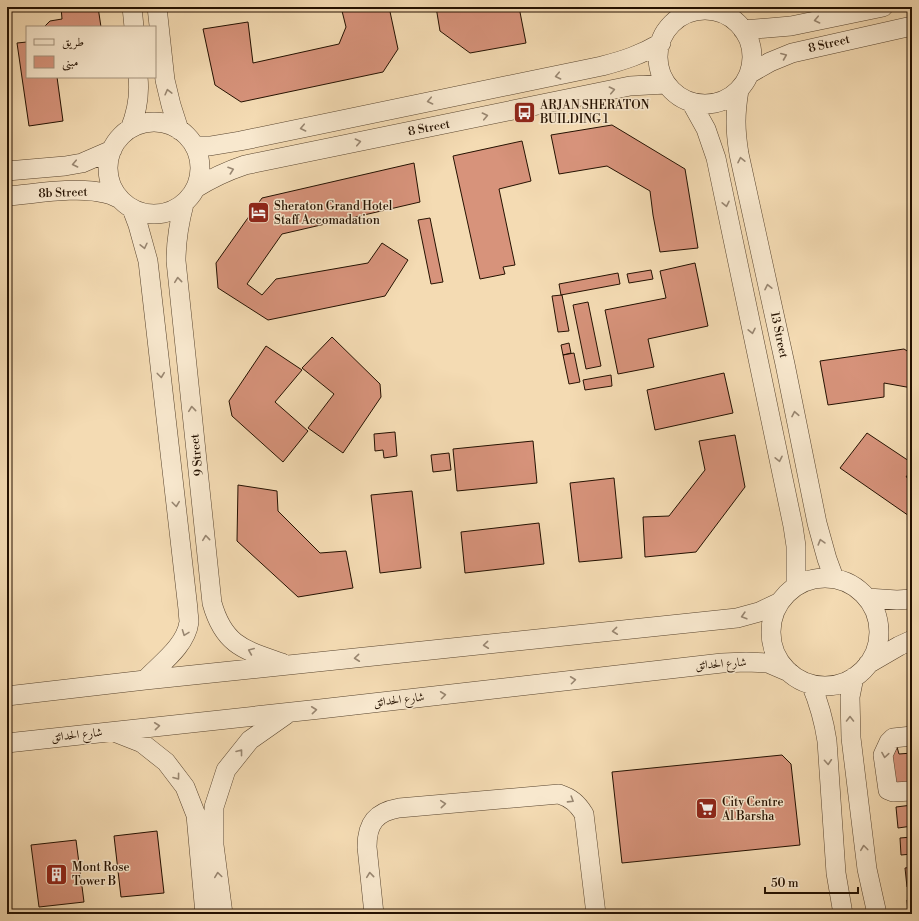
<svg xmlns="http://www.w3.org/2000/svg" width="919" height="921" viewBox="0 0 919 921" font-family="'Libre Bodoni',Amiri,serif">
  <style>
    .building { fill: #d7937b; stroke: #241101 }
    .lines { fill: none; stroke-linecap: round; stroke-linejoin: round }
    .minor-casing { stroke: #58442e; stroke-width: 20 }
    .minor { stroke: #f8e8ce; stroke-width: 19 }
    .oneway { stroke: #998772 }
    .labels { text-anchor: middle; dominant-baseline: central; stroke-width: 3; stroke-linejoin: round; paint-order: stroke }
    .street-label { font-size: 12px; fill: #241101; stroke: #f8e8ce }
    .poi-label { font-size: 12px; fill: #241101; stroke: #f8e8ce; text-anchor: start }
  </style>
  <rect width="100%" height="100%" fill="#f4dbb3"/>
  <filter id="stains"><feTurbulence type="fractalNoise" baseFrequency=".005" numOctaves="4"/><feColorMatrix values="0 0 0 0 .2 0 0 0 0 .09 0 0 0 0 .02 0 0 0 .5 -.17"/></filter>
  <radialGradient id="worn" r=".72"><stop offset=".6" stop-color="#630" stop-opacity="0"/><stop offset="1" stop-color="#630" stop-opacity=".3"/></radialGradient>
  <path class="building" d="M61 7H98L101 27H44L50 21 62 19Z
    M341 7H389L398 49 383 72 241 102 215 85 203 29 248 22 253 63 339 44 346 27Z
    M436 7H519L526 43 470 53 440 31Z
    M27 42V77H57L63 121 29 126 17 43Z
    M612 125 685 169 698 248 660 252 653 215 650 191 607 166 559 174 551 135Z
    M522 141 531 181 499 189 515 265 503 267 505 274 480 279 453 156Z
    M414 163 420 202 282 234 247 284 262 295 276 279 368 263 382 243 408 260 385 296 268 320 218 288 216 263 262 198Z
    M430 218 443 282 431 284 418 220Z
    M695 263 708 326 648 339 654 367 618 374 605 310 666 298 660 271Z
    M651 270 653 279 629 283 627 274Z
    M618 273 620 284 561 295 559 284Z
    M562 295 569 331 558 332 552 296Z
    M588 302 601 366 586 369 573 305Z
    M332 337 380 384 381 397 343 453 308 428 334 394 302 368Z
    M569 343 571 353 563 355 561 345Z
    M266 346 302 370 275 402 308 431 283 462 232 416 229 401Z
    M7 349 9 383H7Z
    M904 349 912 354V388L884 383V397L828 405 820 361Z
    M574 353 580 382 569 384 563 355Z
    M724 373 733 413 655 430 647 390Z
    M611 375 612 386 585 390 583 380Z
    M912 394V403L908 401Z
    M395 432 397 456 384 458 383 450 375 451 374 434Z
    M867 433 912 463V469L906 477 912 479V518L840 468Z
    M735 435 745 487 696 552 645 557 643 517 669 516 705 470 699 441Z
    M533 441 537 483 457 491 453 449Z
    M449 453 451 470 433 472 431 455Z
    M614 478 622 558 579 562 570 483Z
    M238 485 277 491 278 511 320 553 346 551 353 588 298 597 237 541Z
    M412 491 421 568 380 573 371 495Z
    M539 523 544 564 465 573 461 532Z
    M897 747 899 754 912 753V786L891 787 889 763Z
    M782 755 791 764 800 845 622 863 612 772Z
    M912 805V826L898 828 896 807Z
    M157 831 164 893 121 897 114 836Z
    M912 837V854L901 855 900 838Z
    M76 840 84 902 39 907 31 845Z
    M912 867V887H907L905 868Z
    M912 899V914H908L907 900Z"/>
  <g class="lines">
    <defs>
      <path id="minor" d="M132 7 134 27
        M157 7 165 80 171 105 179 130
        M658 57a47 47 0 1 1 94 0a47 47 0 1 1-94 0Z
        M743 30 791 26 883 7
        M749 74 770 62 792 53 912 26
        M739 90C735 114 735 129 739 154L785 364 817 523 827 559 834 578
        M691 102 706 129 716 158 793 526 796 546V586
        M108 168a46 46 0 1 1 92 0a46 46 0 1 1-92 0Z
        M130 129C137 112 140 96 138 77
        M195 146H210L240 141 602 66C625 60 640 55 661 43
        M7 171 65 166 82 163 112 150
        M196 188C212 178 227 171 245 165L630 86 666 84
        M7 196C35 194 77 186 104 193 109 194 114 196 118 198
        M184 204C179 223 176 241 176 261L212 603C224 646 245 650 282 663
        M132 209 138 225 148 261 188 609C188 614 189 618 189 622 186 646 160 664 145 680
        M771 632a54 54 0 1 1 108 0a54 54 0 1 1-108 0Z
        M867 598 897 600 912 599
        M868 664 899 646 912 640
        M854 677 850 697 851 738 867 869 877 914
        M811 684C819 703 824 721 827 741L836 873 843 914
        M7 696 145 680 737 618 759 612 780 602
        M114 732 142 743 166 762 185 787 196 815 205 914
        M912 736 893 738 889 742 883 755 888 790 893 792 912 791
        M7 743 320 709 722 663 746 662 768 663 789 672
        M223 914 214 845V807L226 770 250 740 287 714
        M374 914 367 847C367 823 376 812 399 808L559 794C571 798 577 803 584 814L596 914"/>
    </defs>
    <use href="#minor" class="minor-casing"/>
    <use href="#minor" class="minor"/>
  </g>
  <defs><path id="oneway-chevron" d="M-2-3.5L2.5 0L-2 3.5" fill="none" stroke-width="1.6" stroke-linecap="round" stroke-linejoin="round"/></defs>
  <g class="oneway">
    <use href="#oneway-chevron" transform="translate(817 20) rotate(168)"/>
    <use href="#oneway-chevron" transform="translate(784 56) rotate(-22)"/>
    <use href="#oneway-chevron" transform="translate(558 76) rotate(168)"/>
    <use href="#oneway-chevron" transform="translate(612 90) rotate(-12)"/>
    <use href="#oneway-chevron" transform="translate(168 92) rotate(-104)"/>
    <use href="#oneway-chevron" transform="translate(430 101) rotate(168)"/>
    <use href="#oneway-chevron" transform="translate(485 116) rotate(-12)"/>
    <use href="#oneway-chevron" transform="translate(303 128) rotate(168)"/>
    <use href="#oneway-chevron" transform="translate(358 142) rotate(-12)"/>
    <use href="#oneway-chevron" transform="translate(741 160) rotate(-102)"/>
    <use href="#oneway-chevron" transform="translate(75 164) rotate(168)"/>
    <use href="#oneway-chevron" transform="translate(231 170) rotate(-19)"/>
    <use href="#oneway-chevron" transform="translate(726 204) rotate(78)"/>
    <use href="#oneway-chevron" transform="translate(144 246) rotate(77)"/>
    <use href="#oneway-chevron" transform="translate(178 280) rotate(-96)"/>
    <use href="#oneway-chevron" transform="translate(768 287) rotate(-102)"/>
    <use href="#oneway-chevron" transform="translate(752 331) rotate(78)"/>
    <use href="#oneway-chevron" transform="translate(161 375) rotate(83)"/>
    <use href="#oneway-chevron" transform="translate(192 409) rotate(-96)"/>
    <use href="#oneway-chevron" transform="translate(795 414) rotate(-101)"/>
    <use href="#oneway-chevron" transform="translate(779 459) rotate(78)"/>
    <use href="#oneway-chevron" transform="translate(176 504) rotate(83)"/>
    <use href="#oneway-chevron" transform="translate(206 538) rotate(-96)"/>
    <use href="#oneway-chevron" transform="translate(821 542) rotate(-106)"/>
    <use href="#oneway-chevron" transform="translate(744 616) rotate(164)"/>
    <use href="#oneway-chevron" transform="translate(615 631) rotate(174)"/>
    <use href="#oneway-chevron" transform="translate(185 633) rotate(111)"/>
    <use href="#oneway-chevron" transform="translate(486 645) rotate(174)"/>
    <use href="#oneway-chevron" transform="translate(251 651) rotate(-157)"/>
    <use href="#oneway-chevron" transform="translate(357 658) rotate(174)"/>
    <use href="#oneway-chevron" transform="translate(573 680) rotate(-7)"/>
    <use href="#oneway-chevron" transform="translate(443 695) rotate(-7)"/>
    <use href="#oneway-chevron" transform="translate(314 710) rotate(-6)"/>
    <use href="#oneway-chevron" transform="translate(850 719) rotate(-90)"/>
    <use href="#oneway-chevron" transform="translate(157 726) rotate(-6)"/>
    <use href="#oneway-chevron" transform="translate(240 752) rotate(-52)"/>
    <use href="#oneway-chevron" transform="translate(885 755) rotate(99)"/>
    <use href="#oneway-chevron" transform="translate(828 762) rotate(86)"/>
    <use href="#oneway-chevron" transform="translate(177 777) rotate(53)"/>
    <use href="#oneway-chevron" transform="translate(571 800) rotate(32)"/>
    <use href="#oneway-chevron" transform="translate(443 804) rotate(-5)"/>
    <use href="#oneway-chevron" transform="translate(864 848) rotate(-97)"/>
    <use href="#oneway-chevron" transform="translate(218 875) rotate(-98)"/>
    <use href="#oneway-chevron" transform="translate(370 875) rotate(-96)"/>
  </g>
  <defs>
    <symbol id="bus-square" viewBox="-11 -11 22 22"><rect x="-9" y="-9" width="18" height="18" rx="4" fill="#8f2418" stroke="#f8e8ce"/><path d="M-5-6H5V4H4V6H2V4H-2V6H-4V4H-5ZM-3.5-4V0h7V-4ZM-3.5 1.2v1.5H-2V1.2ZM2 1.2v1.5H3.5V1.2Z" fill="#fff"/></symbol>
    <symbol id="hotel-square" viewBox="-11 -11 22 22"><rect x="-9" y="-9" width="18" height="18" rx="4" fill="#8f2418" stroke="#f8e8ce"/><path d="M-6-4.5h1.5V1H6V5H4.5V3h-9V5H-6ZM-4 0a1.8 1.8 0 1 1 3.6 0ZM.5 0V-2.5h3Q6-2.5 6 0Z" fill="#fff"/></symbol>
    <symbol id="supermarket-square" viewBox="-11 -11 22 22"><rect x="-9" y="-9" width="18" height="18" rx="4" fill="#8f2418" stroke="#f8e8ce"/><path d="M-6-5.5h2.5l.6 2H6L4.5 2H-2.5L-4.4-4H-6ZM-1.5 3.2a1.3 1.3 0 1 0 .1 0ZM3 3.2a1.3 1.3 0 1 0 .1 0Z" fill="#fff"/></symbol>
    <symbol id="building-square" viewBox="-11 -11 22 22"><rect x="-9" y="-9" width="18" height="18" rx="4" fill="#8f2418" stroke="#f8e8ce"/><path d="M-4-6H4V6H1V3H-1V6H-4ZM-2.5-4.3h1.7v1.8h-1.7ZM.8-4.3h1.7v1.8H.8ZM-2.5-1h1.7V.8h-1.7ZM.8-1h1.7V.8H.8Z" fill="#fff"/></symbol>
  </defs>
  <g fill-rule="evenodd">
    <use href="#bus-square" x="512" y="100" width="25" height="25"/>
    <use href="#hotel-square" x="246" y="200" width="25" height="25"/>
    <use href="#supermarket-square" x="694" y="796" width="25" height="25"/>
    <use href="#building-square" x="44" y="862" width="25" height="25"/>
  </g>
  <g class="labels">
    <g class="street-label">
      <text transform="translate(829 44) rotate(-13)">8 Street</text>
      <text transform="translate(429 128) rotate(-11)">8 Street</text>
      <text transform="translate(63 193) rotate(-2)">8b Street</text>
      <text transform="translate(779 335) rotate(78)">13 Street</text>
      <text transform="translate(197 455) rotate(-96)">9 Street</text>
      <text transform="translate(721 664) rotate(-4)">شارع الحدائق</text>
      <text transform="translate(399 700) rotate(-7)">شارع الحدائق</text>
      <text transform="translate(77 735) rotate(-6)">شارع الحدائق</text>
    </g>
    <g class="poi-label">
      <text x="540" y="105">ARJAN SHERATON<tspan x="540" dy="14">BUILDING 1</tspan></text>
      <text x="274" y="206">Sheraton Grand Hotel<tspan x="274" dy="14">Staff Accomadation</tspan></text>
      <text x="722" y="802">City Centre<tspan x="722" dy="14">Al Barsha</tspan></text>
      <text x="72" y="867">Mont Rose<tspan x="72" dy="14">Tower B</tspan></text>
    </g>
  </g>
  <rect width="919" height="921" fill="none" stroke="#f4dbb3" stroke-width="24"/>
  <rect x="8" y="8" width="903" height="905" fill="none" stroke="#241101" stroke-width="2"/>
  <rect x="12" y="12" width="895" height="897" fill="none" stroke="#241101"/>
  <rect x="26" y="26" width="130" height="52" fill="#f8e8ce" stroke="#a3927c"/>
  <rect x="34" y="39" width="20" height="6" fill="#f8e8ce" stroke="#a3927c"/>
  <text x="62" y="46" font-size="12" fill="#241101">طريق</text>
  <rect x="34" y="56" width="20" height="12" fill="#d7937b" stroke="#a3927c"/>
  <text x="62" y="66" font-size="12" fill="#241101">مبنى</text>
  <path d="M765 887v6h93v-6" fill="none" stroke="#241101" stroke-width="2"/>
  <text x="771" y="887" font-size="12" fill="#241101" stroke="#f8e8ce" stroke-width="3" paint-order="stroke">50 m</text>
  <rect width="100%" height="100%" filter="url(#stains)"/>
  <rect width="100%" height="100%" fill="url(#worn)"/>
</svg>
